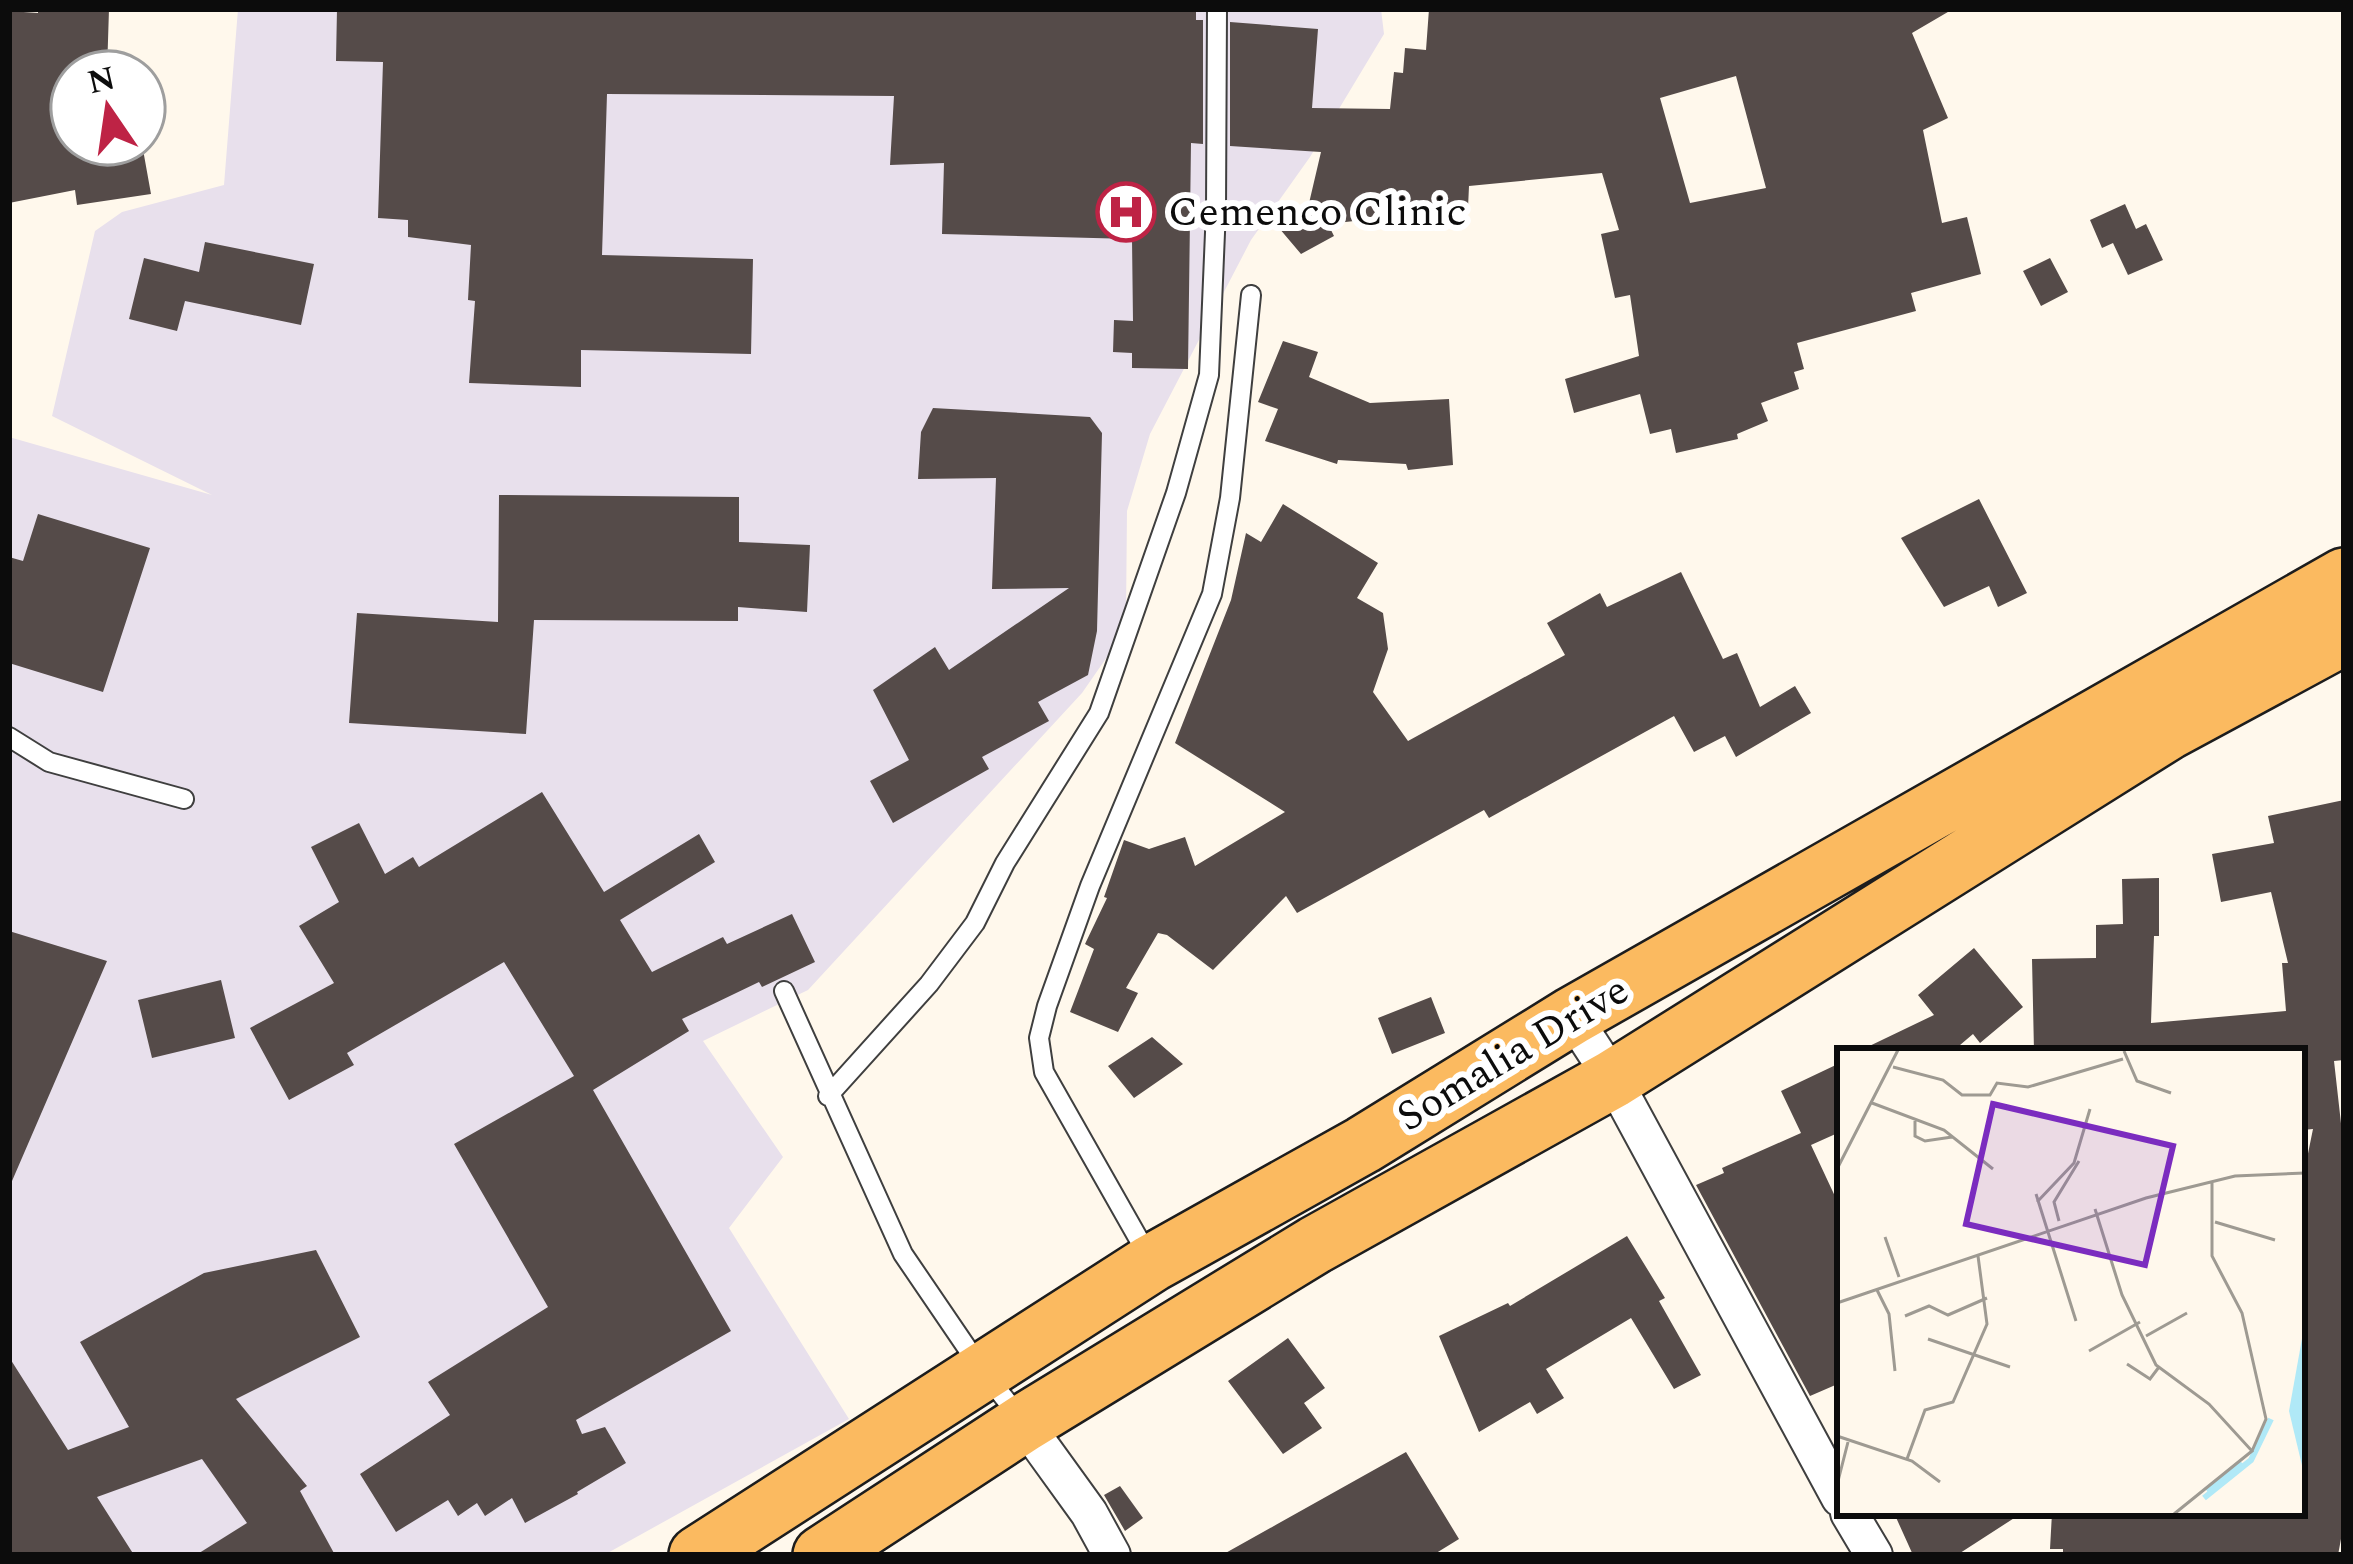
<svg xmlns="http://www.w3.org/2000/svg" width="2353" height="1564" viewBox="0 0 2353 1564" font-family="Spectral,serif">
  <style>
    .industrial { fill: #e8e0ec }
    .building { fill: #554b49; fill-rule: evenodd }
    .lines { fill: none; stroke-linecap: round; stroke-linejoin: round }
    .service-casing { stroke: #3f3f3f; stroke-width: 22 }
    .minor-casing { stroke: #3f3f3f; stroke-width: 40 }
    .primary-casing { stroke: #1d1d1d; stroke-width: 62 }
    .service { stroke: #fff; stroke-width: 18 }
    .minor { stroke: #fff; stroke-width: 36 }
    .primary { stroke: #fbba60; stroke-width: 57 }
    .labels { text-anchor: middle; dominant-baseline: central; stroke-width: 12; stroke-linejoin: round; paint-order: stroke }
    .poi-label { font-size: 42px; fill: #0c0c0c; stroke: #fff; text-anchor: start }
    .street-label { font-size: 42px; fill: #0c0c0c; stroke: #fff }
    .inset-river { fill: none; stroke: #b0e9f7; stroke-width: 6 }
    .inset-road { fill: none; stroke: #9e9a92; stroke-width: 3 }
    .view { fill: #7b2cbf; fill-opacity: 0.15; stroke: #7b2cbf; stroke-width: 6 }
    .inset-edge { fill: none; stroke: #0c0c0c; stroke-width: 6 }
  </style>
  <rect width="100%" height="100%" fill="#fff8ec"/>
  <path class="industrial" d="M238 9H1381L1384 34 1310 157 1251 240 1150 434 1127 511 1126 615 1107 657 1082 693 808 990 703 1041 783 1157 729 1228 849 1419 604 1555H9V437L212 495 52 416 95 231 122 212 224 185Z"/>
  <path class="building" d="M38 9H109L107 72H72V144H142L151 194 77 205 75 190 9 203V11L38 13Z
    M337 9H1196V20H1203V144L1191 143 1188 369 1132 368V353L1113 352 1114 320 1133 321 1132 239 942 234 944 163 890 165 894 96 607 94 602 255 753 259 751 354 581 350V387L469 383 475 301 468 300 471 245 408 237V220L378 218 383 62 336 61Z
    M1429 9H1953L1912 33 1948 118 1923 130 1942 223 1967 217 1981 274 1911 293 1916 311 1797 343 1804 369 1794 372 1799 389 1761 403 1768 421 1737 434 1738 439 1676 453 1671 429 1650 434 1640 394 1574 413 1565 379 1639 356 1630 295 1615 298 1601 234 1619 230 1602 173 1469 186 1468 208 1328 224 1334 236 1301 254 1279 228 1306 216 1321 152 1230 146V22L1318 29 1312 108 1390 109 1394 72 1403 73 1405 48 1426 50ZM1736 76 1766 188 1690 203 1660 98Z
    M2125 204 2136 229 2146 224 2163 260 2128 275 2113 243 2102 248 2090 220Z
    M205 242 314 264 301 325 185 301 177 331 129 319 144 258 199 272Z
    M2050 258 2068 292 2041 306 2023 271Z
    M1283 341 1318 352 1309 377 1370 403 1449 399 1453 465 1408 470 1406 464 1338 460 1337 464 1265 441 1278 409 1258 402Z
    M933 408 1090 417 1102 433 1097 631 1088 675 1038 702 1049 721 982 757 989 769 893 823 870 781 909 760 873 690 935 647 949 670 1069 588 992 589 996 478 918 479 921 432Z
    M499 495 739 497V542L810 545 807 612 738 607V621L534 620 526 734 349 723 357 613 498 622Z
    M1979 499 2027 593 1998 607 1989 586 1944 607 1901 538Z
    M1283 504 1378 563 1357 598 1383 613 1388 649 1373 692 1408 741 1565 655 1547 623 1600 593 1607 607 1681 572 1723 659 1737 653 1760 707 1795 686 1811 713 1736 757 1725 736 1694 752 1674 716 1489 818 1484 810 1297 913 1286 896 1213 970 1167 935 1158 933 1126 988 1138 993 1118 1032 1070 1012 1094 949 1085 944 1107 898 1104 897 1124 840 1149 849 1185 837 1195 866 1285 812 1175 743 1231 600 1246 533 1261 542Z
    M38 514 150 548 103 692 9 663V557L23 561Z
    M542 792 604 892 699 834 715 862 620 920 652 972 723 937 727 944 792 914 815 962 762 987 759 982 682 1019 689 1031 593 1090 731 1331 576 1420 582 1434 605 1427 626 1463 577 1492 578 1494 525 1523 512 1498 485 1516 477 1503 458 1516 448 1500 396 1532 360 1474 450 1415 428 1382 548 1307 454 1144 574 1076 504 962 347 1053 354 1065 289 1100 250 1028 334 983 299 926 339 902 311 847 359 823 385 874 413 857 419 867Z
    M2344 800V1060L2334 1061 2344 1150V1523L2338 1555H2063V1549H2050L2052 1513H2302V1183L2313 1129 2302 1130V1051H2034L2032 959 2096 958V925L2123 924 2122 879 2159 878V936H2154L2151 1023 2286 1011 2282 963H2288L2271 892 2221 902 2212 854 2274 843 2268 816Z
    M9 931 107 961 9 1188Z
    M1974 948 2023 1007 1980 1043 1973 1034 1953 1051H1859L1934 1015 1918 995Z
    M221 980 235 1038 152 1058 138 1000Z
    M1431 997 1445 1033 1392 1054 1378 1018Z
    M1152 1037 1183 1064 1134 1098 1108 1066Z
    M1840 1063V1132L1811 1145 1840 1207V1383L1810 1396 1696 1185 1724 1173 1722 1168 1801 1133 1781 1091Z
    M1627 1236 1665 1298 1659 1301 1701 1375 1674 1389 1631 1318 1546 1369 1564 1398 1537 1414 1530 1402 1479 1432 1439 1336 1508 1303 1510 1306Z
    M316 1250 360 1337 236 1399 307 1486 300 1491 335 1555H196L247 1523 202 1459 97 1497 134 1555H9V1357L68 1450 129 1427 80 1342 204 1273Z
    M1288 1338 1325 1388 1304 1403 1322 1428 1283 1454 1228 1381Z
    M1406 1452 1459 1539 1433 1555H1222Z
    M1120 1486 1143 1518 1125 1531 1104 1495Z
    M1894 1513H2022L1957 1555H1913Z"/>
  <g class="lines">
    <defs>
      <path id="service" d="M9 737 49 762 184 799
        M784 991 903 1254 982 1370 1021 1419
        M828 1096 929 984 975 923 1005 863 1099 713 1176 493 1209 375 1216 209 1217 9
        M1150 1259 1044 1072 1039 1038 1047 1006 1090 886 1212 594 1230 498 1251 295"/>
      <path id="minor" d="M1572 1016 1613 1079 1840 1498
        M1024 1423 1089 1513 1112 1555
        M1849 1513 1874 1555"/>
      <path id="primary" d="M698 1555 1152 1263 1363 1145 1572 1016 2344 577
        M822 1555 1024 1423 1315 1245 1613 1079 2168 731 2344 636"/>
    </defs>
    <use href="#service" class="service-casing"/>
    <use href="#minor" class="minor-casing"/>
    <use href="#primary" class="primary-casing"/>
    <use href="#service" class="service"/>
    <use href="#minor" class="minor"/>
    <use href="#primary" class="primary"/>
  </g>
  <defs>
    <symbol id="hospital-ring" viewBox="-11 -11 22 22"><circle r="9.5" fill="#fff" stroke="#be2345" stroke-width="1.5"/><path d="M-5-5h3v3.5h4V-5h3V5h-3V1.5h-4V5h-3Z" fill="#be2345"/></symbol>
  </defs>
  <g fill-rule="evenodd">
    <use href="#hospital-ring" x="1093" y="179" width="66" height="66"/>
  </g>
  <g class="labels">
    <g class="poi-label">
      <text x="1168" y="212">Cemenco Clinic</text>
    </g>
    <g class="street-label">
      <text transform="translate(1513 1054) rotate(-31)">Somalia Drive</text>
    </g>
  </g>
  <g transform="translate(1837 1048)">
    <rect width="468" height="468" fill="#fff8ec"/>
    <path d="M466 285 468 286V430L452 363Z" fill="#b0e9f7"/>
    <path class="inset-river" d="M370 443 405 415M367 450 414 412 434 371"/>
    <path class="inset-road" d="M287 3 300 33 334 45M56 19 106 32 125 47H153L160 35 191 39 286 11M35 55 107 82 156 121M78 73V88L88 93 115 89M0 121 61 2M375 135V208L405 265 429 371 415 403M199 146 239 273M200 154 237 115 253 61M258 161 285 247 319 317 372 356 415 403 337 466M222 173 217 154 242 113M378 174 438 192M48 189 62 229M40 242 52 266 58 323M0 255 309 150 398 128 468 125M68 268 92 258 111 267 150 250M309 288 350 265M91 291 173 319M252 303 303 274M290 316 313 331 322 319M0 388 75 413 103 434M70 411 88 362 116 354 150 276 141 208M0 437 11 394"/>
    <path class="view" d="M156 56 336 98 308 217 129 176Z"/>
    <rect width="468" height="468" class="inset-edge"/>
  </g>
  <rect width="2353" height="1564" fill="none" stroke="#0c0c0c" stroke-width="24"/>
  <g transform="translate(108 108) rotate(347)"><circle r="57" fill="#ffffff" stroke="#9e9e9e" stroke-width="3"/>
  <path d="M0-9L21 45L0 30L-21 45Z" fill="#be2345"/>
  <text y="-18" font-size="33" font-weight="bold" text-anchor="middle" fill="#0c0c0c">N</text>
  </g>
</svg>
